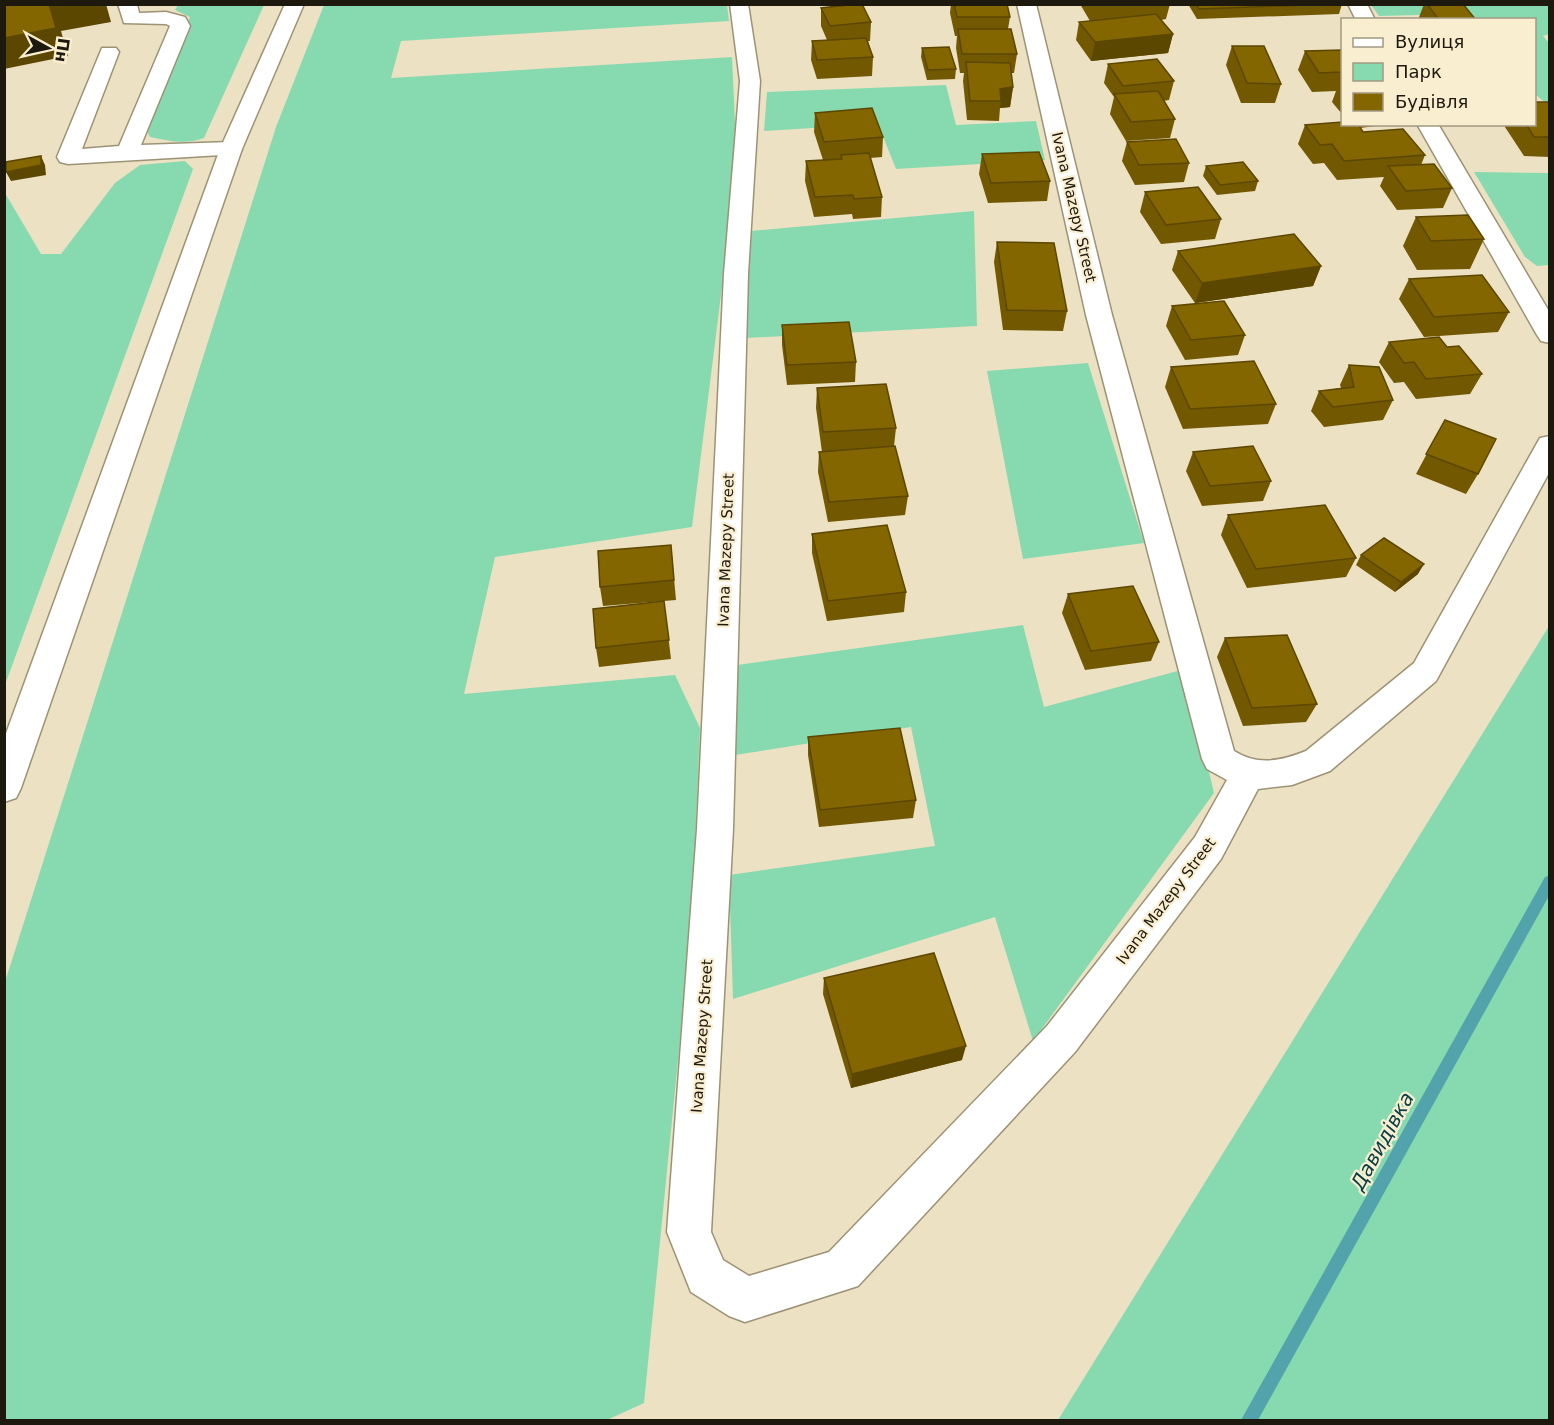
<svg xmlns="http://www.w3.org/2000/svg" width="1554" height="1425" viewBox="0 0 1554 1425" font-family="'DejaVu Sans',sans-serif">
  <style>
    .green { fill: #87dab0 }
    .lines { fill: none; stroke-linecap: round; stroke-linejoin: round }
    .stream { fill: #52a3ac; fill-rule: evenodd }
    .minor-casing { stroke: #9d9276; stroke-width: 3 }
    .highway-casing { stroke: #9d9276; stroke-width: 3 }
    .minor { fill: #fff; fill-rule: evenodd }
    .highway { fill: #fff; fill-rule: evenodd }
    .wall { fill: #725800 }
    .shaded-wall { fill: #5c4700 }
    .building { fill: #846600; stroke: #5c4700; stroke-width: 1.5 }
    .labels { text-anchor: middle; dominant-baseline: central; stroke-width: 4.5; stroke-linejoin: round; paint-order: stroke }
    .street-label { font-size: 15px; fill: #1e190f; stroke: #faeed0 }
    .near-water-label { font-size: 20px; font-style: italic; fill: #073f47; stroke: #faeed0 }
  </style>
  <rect width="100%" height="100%" fill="#ede1c3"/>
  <path class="green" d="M178 5H264L204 138C185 145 169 141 150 137L145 128 190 17 175 10Z
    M324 5H727L729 21 401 41 391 78 732 57 736 144 722 287 692 527 495 557 464 694 675 675 700 728 692 919 644 1403 607 1420H4L5 982 276 127Z
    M1371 5H1549V34L1543 36 1549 43V106L1535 94 1534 20 1463 19 1458 14 1379 16Z
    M946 85 956 125 1036 121 1045 160 896 169 878 124 764 131 767 92Z
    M185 161 193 169 5 685V193L41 254H61L115 183 140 165Z
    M1474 172 1549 173V265L1537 266 1525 257Z
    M974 211 977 326 746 338 750 231Z
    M1088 363 1144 543 1023 559 987 371Z
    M1023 625 1044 707 1185 669 1214 793 1033 1041 995 917 733 999 729 875 935 846 911 727 735 755 730 666Z
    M1549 626V1420H1058Z"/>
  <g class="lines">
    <path class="stream" d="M1550 875V894L1258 1420H1241L1545 877Z"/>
    <defs>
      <path id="minor" d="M118 4H137L139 13 166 12 185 17 190 26 141 145 231 142 239 144 242 149 239 154 68 164 60 162 57 157 102 48H116L119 52 82 149 119 146 170 26 166 24 124 23Z
        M730 4H748L760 81 748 274 733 829 711 1232 723 1260 749 1276 829 1252 1047 1026 1195 837 1227 780 1207 769 1202 759 1086 315 1017 4H1036L1112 315 1234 751C1258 766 1281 761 1306 751L1414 663 1536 445 1540 438 1550 436V471L1436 681 1330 771 1292 785 1258 789 1221 859 1075 1052 858 1286 745 1322 729 1316 691 1292 667 1232 697 829 724 274 740 81Z
        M1348 4H1367L1375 20H1356Z
        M1417 124H1438L1550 313V343L1541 341 1537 335Z"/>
      <path id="highway" d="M285 4H304L242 149 21 788 16 798 4 802V739L220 149Z"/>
    </defs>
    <use href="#minor" class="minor-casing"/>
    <use href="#highway" class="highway-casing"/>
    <use href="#minor" class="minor"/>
    <use href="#highway" class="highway"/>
  </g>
  <path class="wall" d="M951 4H1007L1010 17 1008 29 1017 54 1014 73H1011L1013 87 1010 107 1000 108 999 121 967 120 963 81 964 73H960L956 48 957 36H955L950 13Z
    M1080 4H1170L1166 19 1161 20 1173 34 1168 53 1091 61 1076 40 1079 22 1090 21Z
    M1188 4H1342L1339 14 1197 19Z
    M1424 4H1463L1476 20H1418Z
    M821 8 871 22 870 41H868L873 57 872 76 817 79 811 60 812 41 827 40 821 26Z
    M1232 46 1281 84 1275 103H1241L1226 65Z
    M922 48 956 69 955 79 927 80 921 57Z
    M1342 50V114L1332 102 1336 91 1312 92 1298 70 1305 51Z
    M1108 64 1174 81 1169 100 1163 101 1175 119 1170 138 1126 141 1110 114 1114 97 1104 83Z
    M1550 102V157L1524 156 1503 124H1534Z
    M815 113 883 137 882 157 870 158 882 197 881 217 853 219 852 214 814 217 805 181 806 161 823 160 814 132Z
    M1391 124 1360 128 1363 132 1425 155 1421 165 1452 188 1443 208 1397 210 1380 186 1384 177 1337 180 1324 163 1313 164 1298 144 1305 125Z
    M1127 142 1189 163 1184 182 1135 185 1122 161Z
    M982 154 1050 181 1047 201 988 203 979 174Z
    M1206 166 1258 181 1255 191 1217 195 1203 176Z
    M1145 192 1221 219 1215 239 1161 244 1140 212Z
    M1416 217 1484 239 1470 269 1417 270 1403 246Z
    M997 242 1067 311 1063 331 1003 330 994 262Z
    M1178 251 1321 266 1313 286 1195 303 1172 270Z
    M1409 279 1509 312 1498 332 1424 337 1399 299Z
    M1172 306 1245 335 1238 355 1185 360 1166 326Z
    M782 325 856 362 855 382 787 385 782 345Z
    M1389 342 1447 347 1482 374 1470 394 1416 399 1404 382 1394 383 1379 362Z
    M1349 365 1393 400 1383 420 1324 427 1311 411 1319 391 1341 388 1340 385Z
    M1171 367 1276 404 1268 424 1183 429 1165 387Z
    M817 388 896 428 894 446 908 496 905 515 828 522 818 472 819 452 843 450 822 452 816 408Z
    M1445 420 1478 474 1466 494 1416 474Z
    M1193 452 1271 481 1263 501 1202 506 1186 471Z
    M1228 515 1356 558 1346 577 1247 588 1221 535Z
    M812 534 906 592 904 612 827 621 812 553Z
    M671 545 676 600 603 606 600 587Z
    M1361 555 1418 574 1395 592 1356 565Z
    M1068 594 1159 642 1151 661 1085 670 1062 613Z
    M664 601 671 659 599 667 596 648Z
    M1225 638 1317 704 1306 722 1243 726 1217 657Z
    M808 737 916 800 913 818 819 827 808 755Z
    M824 978 962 1060 851 1088 823 994Z"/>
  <path class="shaded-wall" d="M49 4H106L111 22 61 31 68 56 4 69V38Z
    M1173 34 1168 53 1091 61 1095 42Z
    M1013 87 1010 107 1000 108 1001 101 1000 89Z
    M41 156 45 165 46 175 11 181 6 172Z
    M1321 266 1313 286 1195 303 1202 283Z
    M1424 564 1418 574 1395 592 1401 582Z
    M966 1046 962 1060 851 1088 852 1074Z"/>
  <path class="building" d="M4 4H49L56 28 4 38Z
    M857 4H862L871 22 830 26 821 8Z
    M954 4H1007L1010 17H957Z
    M1196 4H1332L1199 9Z
    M1427 4H1463L1476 20H1439Z
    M1156 14 1173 34 1095 42 1079 22Z
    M958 29H1011L1017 54H962Z
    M866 38 873 57 817 60 812 41Z
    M1232 46H1264L1281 84 1247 83Z
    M949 47 956 69 928 70 922 48Z
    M1342 50V72L1319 73 1305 51Z
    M1157 59 1174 81 1123 86 1108 64Z
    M966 62 1010 63 1013 87 1000 89 1001 101H970Z
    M1158 91 1175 119 1131 122 1114 94Z
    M1534 102H1550V137H1534L1526 124H1534Z
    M872 108 883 137 824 142 815 113Z
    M1342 122V124H1358L1363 132 1403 129 1425 155 1344 161 1332 144 1320 145 1305 125Z
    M1176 139 1189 163 1139 165 1127 142Z
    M1039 152 1050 181 991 183 982 154Z
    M869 153 882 197 854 199 853 195 815 197 806 161 842 159 841 155Z
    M41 156V165L6 172V162Z
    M1243 162 1258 181 1220 185 1206 166Z
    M1434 164 1452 188 1406 191 1388 166Z
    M1198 187 1221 219 1166 225 1145 192Z
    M1468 215 1484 239 1431 241 1416 217Z
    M1294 234 1321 266 1202 283 1178 251Z
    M997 242 1054 243 1067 311 1007 310Z
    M1482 275 1509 312 1434 317 1409 279Z
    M1224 301 1245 335 1191 340 1172 306Z
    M849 322 856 362 787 365 782 325Z
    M1439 337 1447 347 1459 346 1482 374 1426 379 1414 362 1404 363 1389 342Z
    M1254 361 1276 404 1190 409 1171 367Z
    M1349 365 1379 367 1393 400 1333 407 1319 391 1354 387Z
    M886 384 896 428 823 432 817 388Z
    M1445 420 1496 439 1478 474 1426 454Z
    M895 446 908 496 829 502 819 452Z
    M1253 446 1271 481 1210 486 1193 452Z
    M1325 505 1356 558 1256 569 1228 515Z
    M887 525 906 592 828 601 812 534Z
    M1384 538 1424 564 1401 582 1361 555Z
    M671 545 674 580 600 587 598 551Z
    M1133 586 1159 642 1091 651 1068 594Z
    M664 601 669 640 596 648 593 609Z
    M1287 635 1317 704 1252 708 1225 638Z
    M900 728 916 800 820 810 808 737Z
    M934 953 966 1046 852 1074 824 978Z"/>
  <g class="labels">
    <g class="street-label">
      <text transform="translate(1074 207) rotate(77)">Ivana Mazepy Street</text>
      <text transform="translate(726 550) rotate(-88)">Ivana Mazepy Street</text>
      <text transform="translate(1166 901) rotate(-53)">Ivana Mazepy Street</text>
      <text transform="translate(702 1036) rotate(-86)">Ivana Mazepy Street</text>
    </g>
    <g class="near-water-label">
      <text transform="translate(1382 1141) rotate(-61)">Давидівка</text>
    </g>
  </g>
  <rect width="1554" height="1425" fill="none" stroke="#1e190f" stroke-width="12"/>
  <rect x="1341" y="18" width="195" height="108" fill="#faeed0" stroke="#a29983" stroke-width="1.5"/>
  <rect x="1353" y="38" width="30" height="9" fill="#ffffff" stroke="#a29983" stroke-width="1.5"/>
  <text x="1395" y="48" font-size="18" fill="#1e190f">Вулиця</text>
  <rect x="1353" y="63" width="30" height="18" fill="#87dab0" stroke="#a29983" stroke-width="1.5"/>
  <text x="1395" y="78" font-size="18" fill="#1e190f">Парк</text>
  <rect x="1353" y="93" width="30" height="18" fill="#846600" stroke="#a29983" stroke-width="1.5"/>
  <text x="1395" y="108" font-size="18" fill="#1e190f">Будівля</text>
  <g transform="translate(48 48) rotate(98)" stroke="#faeed0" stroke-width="4.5" paint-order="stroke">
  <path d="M0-4.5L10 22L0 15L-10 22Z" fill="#1e190f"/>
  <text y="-9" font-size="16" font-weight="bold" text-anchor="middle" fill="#1e190f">Пн</text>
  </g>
</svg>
